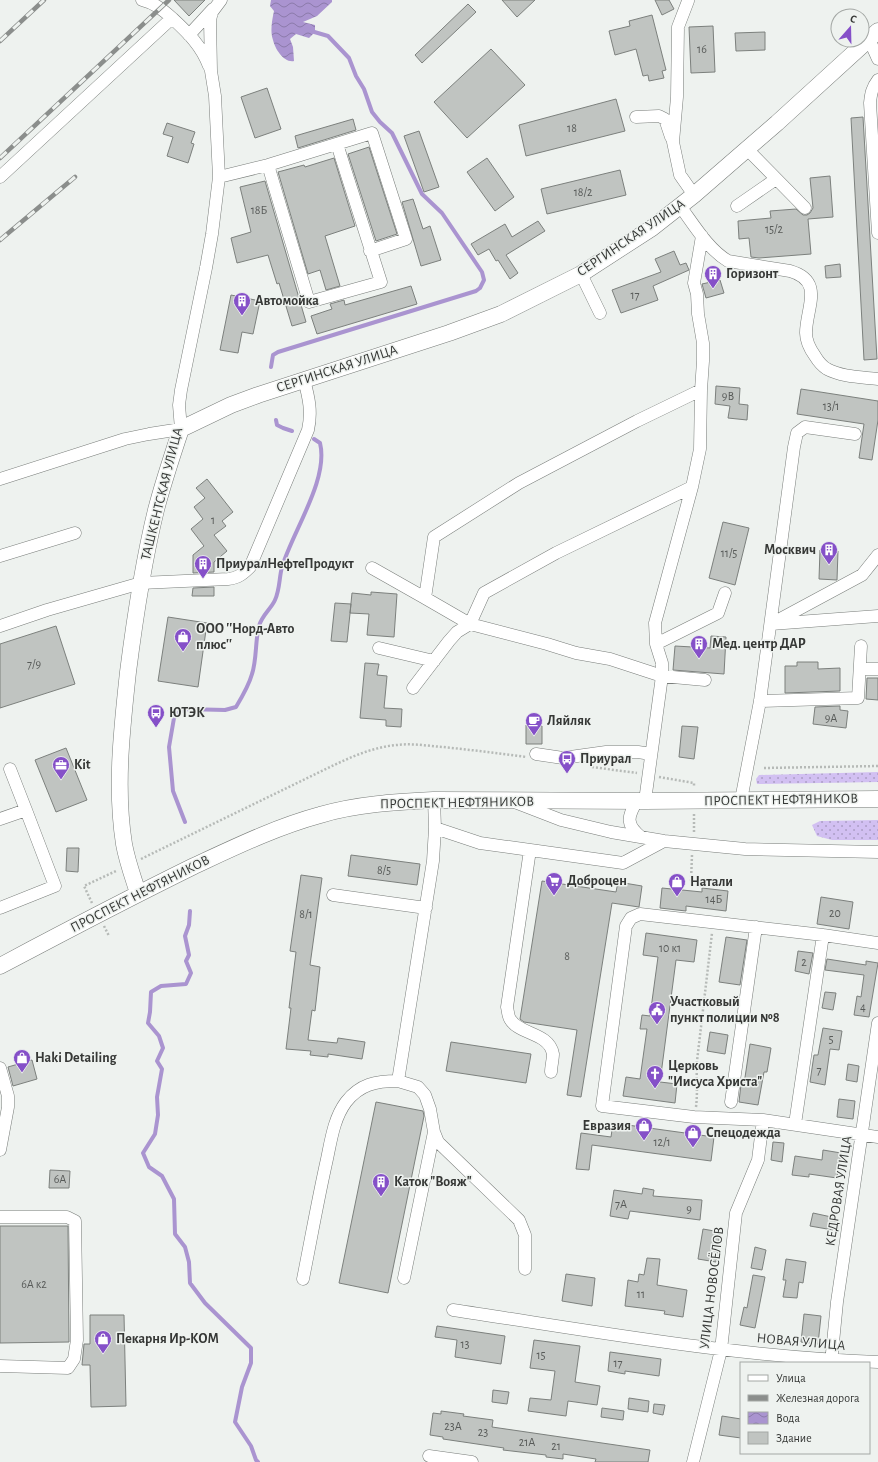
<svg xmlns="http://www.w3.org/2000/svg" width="878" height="1462" viewBox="0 0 878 1462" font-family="'Alegreya Sans',sans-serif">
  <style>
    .grass { fill: url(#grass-dots) }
    .water { fill: url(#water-waves) }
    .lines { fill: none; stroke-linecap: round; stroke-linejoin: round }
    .stream { stroke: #aa94d0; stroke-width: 4 }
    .building { fill: #c0c4c1; stroke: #7c807d }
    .minor-casing { stroke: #797d7a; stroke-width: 13 }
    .major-casing { stroke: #797d7a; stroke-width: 17 }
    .path { stroke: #b6bab7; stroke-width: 2.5; stroke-dasharray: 2 2; stroke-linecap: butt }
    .minor { stroke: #fff; stroke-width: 12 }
    .major { stroke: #fff; stroke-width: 16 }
    .rail-casing { stroke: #8b8e8c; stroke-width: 4.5 }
    .rail { stroke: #eef2ef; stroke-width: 3; stroke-dasharray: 9; stroke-linecap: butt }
    .labels { text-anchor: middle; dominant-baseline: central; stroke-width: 3; stroke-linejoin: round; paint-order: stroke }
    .number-label { font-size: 12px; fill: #585b59 }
    .street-label { font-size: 14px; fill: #363836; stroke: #eef2ef }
    .poi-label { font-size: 14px; font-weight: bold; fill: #363836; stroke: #eef2ef; text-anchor: start }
  </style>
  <defs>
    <pattern id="grass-dots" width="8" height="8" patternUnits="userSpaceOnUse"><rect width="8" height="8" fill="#d2c0f2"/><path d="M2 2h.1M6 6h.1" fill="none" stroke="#ab9dc5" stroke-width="1.8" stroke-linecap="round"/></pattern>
    <pattern id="water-waves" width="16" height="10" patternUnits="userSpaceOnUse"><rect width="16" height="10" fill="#aa94d0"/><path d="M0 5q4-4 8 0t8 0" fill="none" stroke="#8b7aaa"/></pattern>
  </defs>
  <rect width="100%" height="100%" fill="#eef2ef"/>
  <path class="grass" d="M878 772V782L757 784 756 779 759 775Z
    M878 820V840H832L817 836 812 825 820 821Z"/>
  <path class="water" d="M271 0H332V2L317 16 303 22 315 25V32L309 38 296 34 290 39 293 47 294 61C284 63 275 49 273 40 270 32 272 20 274 11L270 6Z"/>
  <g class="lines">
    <path class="stream" d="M271 367 273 355 278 352 476 291 480 288 484 280 482 272 442 213 422 194 392 133 380 122 372 112 364 89 356 76 349 58 328 36 311 31
      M276 420 277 425 283 428 292 431
      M185 822 173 791 169 747 174 718 178 713 185 709 225 710 236 707C242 697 249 685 252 674 257 659 255 641 259 626 262 615 271 609 275 600 280 589 279 578 282 567 293 531 329 479 320 443L314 439
      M190 911 189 925 185 936 189 955 186 961 191 973 186 984 161 986 151 992 150 1012 148 1023 159 1036 163 1048 157 1061 162 1069 157 1097 158 1115 155 1134 143 1153 149 1167 162 1176 174 1199 175 1234 185 1247 189 1262 190 1283 205 1303 251 1348V1363L242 1387 235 1422 251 1446 256 1460 258 1462"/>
  </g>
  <path class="building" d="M174 0H205L189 16Z
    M502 0H535L517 17Z
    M655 0H669L674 9 662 15Z
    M468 4 476 12 422 63 415 55Z
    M652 15 666 70 662 71 664 78 649 81 648 75 643 76 636 49 615 55 609 31 630 26 629 21Z
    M713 26 715 72 691 73 689 27Z
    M765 32V50L736 51 735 33Z
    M491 49 525 85 467 138 434 102Z
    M267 88 281 129 255 138 241 97Z
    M616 99 625 131 526 156 519 125Z
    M863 117 877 359 864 360 851 118Z
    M353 119 356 130 298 148 295 136Z
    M167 123 195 132 191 143 194 144 188 163 167 156 173 137 163 134Z
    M419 131 439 187 424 192 404 136Z
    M369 147 397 234 376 241 348 154Z
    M334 158 355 226 325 236 340 286 326 290 320 270 308 274 278 172 304 165 305 167Z
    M487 158 514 197 495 211 467 172Z
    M620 170 626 195 547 214 541 189Z
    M830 176 833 217 808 219 811 254 759 258 751 257 749 238 739 239 738 221 771 218 770 211 796 209 803 215H807L810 213 813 208 810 178Z
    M265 181 306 322 292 326 279 283 277 284 268 255 237 263 231 238 251 232 240 187Z
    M413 199 423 229 430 226 441 260 421 266 402 202Z
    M538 221 545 231 506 255 518 273 510 279 498 260 496 261 489 249 478 255 471 244 505 224 512 237Z
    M674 251 680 265 686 263 689 270 653 286 658 300 621 313 612 290 661 272 655 259Z
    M840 264 841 277 826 278 825 266Z
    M720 280 724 293 706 298 702 284Z
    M411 286 417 304 317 334 311 316 332 309 330 304 344 300 345 305Z
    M231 295 260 301 253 334 242 332 238 353 220 350Z
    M716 386 740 388 739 404 748 405 747 420 728 418 730 406 715 404Z
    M801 389 878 401V420L872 460 859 458 864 424 797 414Z
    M207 479 233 512 222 521 226 526 214 535 227 551 214 562V572L193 573V555L204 546 191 529 203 519 194 507 205 498 196 488Z
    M723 522 749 528 735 585 709 578Z
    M820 550 838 551 837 580 819 579Z
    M214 587V596H192L193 588Z
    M371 592 397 594 394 637 367 635 369 614 350 613 352 593 371 595Z
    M335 603 351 604 347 642 331 641Z
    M168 617 207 623 198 687 158 681Z
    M56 626 75 684 0 708V644Z
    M711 636 726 637 724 674 673 670 675 646 710 648Z
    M797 662H818V669L840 668V691L785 693V666H797Z
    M365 663 379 664 377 675 387 676 384 708 402 709 401 727 386 726V720L360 718Z
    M867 678H878V700L866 699Z
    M840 706V710L848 711 846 728 813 724 815 707Z
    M526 725 542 726V744H526Z
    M682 726 698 727 694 759 679 757Z
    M66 748 87 800 56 812 35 760Z
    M67 848H79L78 872 66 871Z
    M351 855 420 864 417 885 348 876Z
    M301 875 322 878 310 965 320 967 315 1011 312 1010 308 1040 337 1043 338 1038 365 1042 362 1059 328 1054V1057L310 1055 311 1051 286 1049 291 1008H289L296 952 290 951Z
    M542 881 616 892 618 882 642 886 639 907 612 903 581 1097 567 1095 577 1030 524 1022 520 1019Z
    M662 888 702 892V888L728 891 726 911 686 906V911L660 908Z
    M821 897 853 902 849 929 817 924Z
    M646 933 697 940 694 962 676 960 660 1082 677 1084 675 1103 623 1096 626 1077 640 1079 647 1029H640L642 1015 650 1016 658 957 643 955Z
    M726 937 747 940 740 985 719 982Z
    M798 951 813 953 809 974 795 971Z
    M827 959 866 965V961L878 963 869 1017 854 1015 857 996 861 997 864 975 825 970Z
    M825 992 836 993 833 1010 822 1008Z
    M823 1028 842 1031 839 1050 830 1049 825 1085 810 1082 814 1055H818Z
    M710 1032 728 1035 725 1054 707 1051Z
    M451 1042 531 1054 526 1083 446 1071Z
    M750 1044 771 1048 767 1072H764L758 1105 739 1102 741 1084H744Z
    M32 1060 37 1079 13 1086 8 1067Z
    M848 1064 859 1066 857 1082 846 1080Z
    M839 1099 855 1101 853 1119 837 1117Z
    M376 1102 423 1111 424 1116 388 1293 339 1283Z
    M613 1123 714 1137 711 1161 592 1145 589 1170 576 1169 581 1133 611 1137Z
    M773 1142 784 1143 782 1162 771 1160Z
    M823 1150 841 1153 837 1178 809 1174V1177L792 1175 795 1156 822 1160Z
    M50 1170 70 1171 69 1188H49Z
    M643 1188 654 1190 653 1196 702 1200 700 1220 630 1211 628 1219 610 1216 614 1190 642 1194Z
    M813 1213 836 1218 833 1230 810 1226Z
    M0 1226H68L69 1342 0 1343Z
    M703 1229 720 1232 716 1262 698 1259Z
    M755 1247 766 1250 762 1270 751 1268Z
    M647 1258 660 1259 657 1285 687 1290 683 1317 664 1314 665 1311 625 1306 628 1280 638 1282 639 1274 644 1275Z
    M786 1259 806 1262 803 1283 799 1282 797 1298 783 1297 786 1280H783Z
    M566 1274 595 1278 592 1306 562 1301Z
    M753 1275 765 1277 755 1328 740 1325 744 1307 747 1308Z
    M804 1314 821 1316 818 1344 801 1342Z
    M90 1315H124L126 1406 91 1407 90 1365H82L84 1344H90Z
    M437 1326 505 1336 501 1364 455 1357 457 1340 435 1337Z
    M534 1340 580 1346 575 1382 600 1386 597 1405 568 1401 566 1416 528 1411 530 1398 551 1400 555 1371 530 1368Z
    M610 1352 661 1359 659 1376 625 1371V1374L608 1371Z
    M493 1390 509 1392 507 1404 492 1402Z
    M629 1398 649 1401 648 1412 628 1409Z
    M654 1404 665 1405 663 1415 653 1413Z
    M602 1408 624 1411 623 1420 601 1417Z
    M441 1411 464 1414 463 1416 493 1420 492 1427 650 1450 648 1462H595L596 1459 563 1454V1459L546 1457V1455L503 1450 504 1448 443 1439V1437L430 1435 433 1413 441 1414Z
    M722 1416 741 1419V1438L719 1435Z"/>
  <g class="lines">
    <defs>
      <path id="minor" d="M142 0C154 3 162 9 172 18
        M688 1 678 27 677 97 673 142 680 175 694 195
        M189 35 213 9
        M869 39 878 59
        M878 80C872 88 871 93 870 103L878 233
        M636 117 659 116 665 119 671 137
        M747 149 805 208
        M268 165 309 302 381 282 337 144
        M0 177 172 18C188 33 201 45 209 66
        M219 177 268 165 372 133 406 239 370 251
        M680 206C694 225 708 249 728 261L790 271C825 281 806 308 806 333 806 341 810 349 815 356 818 361 822 366 827 369 842 377 861 377 878 379
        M737 206 776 179
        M581 274 600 313
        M701 390 703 361V343L698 314 697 294 694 283 702 236
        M0 479 125 439 149 434 181 429 179 405 181 390 206 268 212 234 219 177 215 96 211 71 210 20 212 12 221 0
        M878 555 862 575 771 624 878 616
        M0 556 75 533
        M372 568 425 598
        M0 626 47 610 141 583 228 579C238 578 243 574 250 567L308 430C312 412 309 398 304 380
        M656 644 718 613 725 593
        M379 648 434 661
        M860 669H878
        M413 688 449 641 457 632 470 624 425 598 434 537 519 483 637 421 701 390 700 449 692 487
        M760 701 858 698 861 646
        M536 754 563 758 606 752H638L651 754
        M434 800 435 828 433 861 398 1081 418 1087 425 1095 430 1109 434 1132 438 1142 519 1220 525 1235V1269
        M741 800 760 701 794 447 797 433 805 427 855 434
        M637 801C627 817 626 825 641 837
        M645 801 662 676V663L656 644 655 623 692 487 556 553 484 593 470 624 547 644 576 653 610 659 662 676 705 680
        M517 803 561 820 611 832 664 841 745 849 878 852
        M0 819 26 810 10 769
        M435 828 480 843 623 863 664 841
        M530 850 507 1007C508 1011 508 1016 510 1019 519 1035 549 1032 553 1054 553 1059 551 1067 551 1072
        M333 895 426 908
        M0 908 55 886 26 810
        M878 943 823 935 640 914 631 918 626 926 602 1106 694 1117 763 1120 878 1137
        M0 1068 8 1096V1107L0 1150
        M731 1102 756 927
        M795 1124 823 935
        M0 1217H67L75 1221 77 1340 74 1359 68 1368 0 1366
        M404 1278 434 1132
        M303 1279C311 1239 318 1199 327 1159 331 1140 334 1118 346 1102 360 1084 376 1081 398 1081
        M453 1310C594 1331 735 1357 878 1362
        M831 1363 837 1302 878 1023
        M429 1456 472 1462
        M693 1462 721 1350 736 1213 758 1160 763 1120"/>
      <path id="major" d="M138 893C133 877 127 861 124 844 115 787 122 728 128 672 135 617 143 563 156 510 163 483 172 456 181 429L231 405 258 395 449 333 501 314 581 274 652 228 694 195 777 123 878 31
        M0 966C64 932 129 898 194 866 235 847 276 827 320 815 357 804 396 802 434 800L645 801 878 799"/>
    </defs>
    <use href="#minor" class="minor-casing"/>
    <use href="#major" class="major-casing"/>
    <path class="path" d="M592 767 637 773
      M764 768 878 766
      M659 777 694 783V786
      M694 832V813
      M141 859 330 767C351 757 373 747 397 745 412 743 428 746 443 747 471 750 498 753 526 757
      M691 881 692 855
      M92 903 84 886 116 871
      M104 926 109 936
      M696 1107C698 1091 696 1076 697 1061L712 933"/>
    <use href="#minor" class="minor"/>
    <use href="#major" class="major"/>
    <defs>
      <path id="rail" d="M0 41 44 0
        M0 158 169 0
        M0 240 75 177"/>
    </defs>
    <use href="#rail" class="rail-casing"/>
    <use href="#rail" class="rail"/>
  </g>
  <defs>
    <symbol id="building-pin" viewBox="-11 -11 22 30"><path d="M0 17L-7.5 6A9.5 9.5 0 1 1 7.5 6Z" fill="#8550c8" stroke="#eef2ef"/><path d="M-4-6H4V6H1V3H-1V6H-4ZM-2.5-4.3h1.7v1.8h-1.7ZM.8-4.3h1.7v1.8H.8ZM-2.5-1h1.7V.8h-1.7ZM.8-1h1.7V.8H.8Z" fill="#fff"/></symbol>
    <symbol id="shop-pin" viewBox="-11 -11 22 30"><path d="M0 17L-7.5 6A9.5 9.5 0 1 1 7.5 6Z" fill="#8550c8" stroke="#eef2ef"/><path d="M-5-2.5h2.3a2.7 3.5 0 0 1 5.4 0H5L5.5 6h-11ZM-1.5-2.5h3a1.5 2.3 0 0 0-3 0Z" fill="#fff"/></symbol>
    <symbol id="bus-pin" viewBox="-11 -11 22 30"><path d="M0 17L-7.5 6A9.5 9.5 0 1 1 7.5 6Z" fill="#8550c8" stroke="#eef2ef"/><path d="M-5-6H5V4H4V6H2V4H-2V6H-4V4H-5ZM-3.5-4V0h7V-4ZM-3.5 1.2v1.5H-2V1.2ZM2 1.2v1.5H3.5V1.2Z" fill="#fff"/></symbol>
    <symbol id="cafe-pin" viewBox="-11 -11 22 30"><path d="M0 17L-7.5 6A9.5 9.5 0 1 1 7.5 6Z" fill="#8550c8" stroke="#eef2ef"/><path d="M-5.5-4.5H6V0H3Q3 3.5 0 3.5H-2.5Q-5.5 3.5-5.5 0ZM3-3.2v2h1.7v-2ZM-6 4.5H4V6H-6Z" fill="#fff"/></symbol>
    <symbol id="office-pin" viewBox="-11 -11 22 30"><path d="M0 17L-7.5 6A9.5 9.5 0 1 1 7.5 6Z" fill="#8550c8" stroke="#eef2ef"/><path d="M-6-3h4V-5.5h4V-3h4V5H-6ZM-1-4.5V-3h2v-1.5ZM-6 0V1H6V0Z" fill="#fff"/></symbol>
    <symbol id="supermarket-pin" viewBox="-11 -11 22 30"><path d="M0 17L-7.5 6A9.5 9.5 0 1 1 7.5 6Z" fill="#8550c8" stroke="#eef2ef"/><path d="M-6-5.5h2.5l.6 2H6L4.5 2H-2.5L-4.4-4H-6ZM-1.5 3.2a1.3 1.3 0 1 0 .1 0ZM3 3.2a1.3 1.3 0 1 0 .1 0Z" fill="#fff"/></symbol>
    <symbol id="civic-pin" viewBox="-11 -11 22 30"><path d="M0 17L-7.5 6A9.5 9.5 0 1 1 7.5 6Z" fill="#8550c8" stroke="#eef2ef"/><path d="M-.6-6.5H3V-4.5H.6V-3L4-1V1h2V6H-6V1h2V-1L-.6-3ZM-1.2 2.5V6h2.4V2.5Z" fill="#fff"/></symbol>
    <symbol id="church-pin" viewBox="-11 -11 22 30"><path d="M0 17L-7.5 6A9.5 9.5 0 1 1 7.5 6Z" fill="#8550c8" stroke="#eef2ef"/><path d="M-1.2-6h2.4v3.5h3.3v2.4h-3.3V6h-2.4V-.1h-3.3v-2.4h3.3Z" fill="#fff"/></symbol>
  </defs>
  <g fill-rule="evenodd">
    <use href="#building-pin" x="703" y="264" width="20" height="27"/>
    <use href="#building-pin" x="232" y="291" width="20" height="27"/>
    <use href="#building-pin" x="819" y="540" width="20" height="27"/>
    <use href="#building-pin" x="193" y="554" width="20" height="27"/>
    <use href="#shop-pin" x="173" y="627" width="20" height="27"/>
    <use href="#building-pin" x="689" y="634" width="20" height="27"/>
    <use href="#bus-pin" x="146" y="703" width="20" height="27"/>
    <use href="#cafe-pin" x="524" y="711" width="20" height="27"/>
    <use href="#bus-pin" x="557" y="749" width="20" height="27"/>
    <use href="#office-pin" x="51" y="755" width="20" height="27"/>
    <use href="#supermarket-pin" x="544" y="871" width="20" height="27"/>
    <use href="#shop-pin" x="667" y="872" width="20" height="27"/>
    <use href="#civic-pin" x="647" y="1000" width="20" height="27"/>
    <use href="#shop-pin" x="12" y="1048" width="20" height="27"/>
    <use href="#church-pin" x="645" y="1064" width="20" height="27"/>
    <use href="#shop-pin" x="634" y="1116" width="20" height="27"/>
    <use href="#shop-pin" x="683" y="1123" width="20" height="27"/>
    <use href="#building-pin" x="371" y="1172" width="20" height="27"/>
    <use href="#shop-pin" x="93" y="1329" width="20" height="27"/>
  </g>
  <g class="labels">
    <g class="number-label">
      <text x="702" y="49">16</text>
      <text x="572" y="128">18</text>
      <text x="583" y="192">18/2</text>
      <text x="259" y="210">18Б</text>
      <text x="774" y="229">15/2</text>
      <text x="635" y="295">17</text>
      <text x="728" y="396">9В</text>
      <text x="831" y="406">13/1</text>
      <text x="213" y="520">1</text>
      <text x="729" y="553">11/5</text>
      <text x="34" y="664">7/9</text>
      <text x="831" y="718">9А</text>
      <text x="384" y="870">8/5</text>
      <text x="714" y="899">14Б</text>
      <text x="835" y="913">20</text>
      <text x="306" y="914">8/1</text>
      <text x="670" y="948">10 к1</text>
      <text x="567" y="956">8</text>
      <text x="804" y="962">2</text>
      <text x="863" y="1007">4</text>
      <text x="831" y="1039">5</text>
      <text x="819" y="1070">7</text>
      <text x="662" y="1142">12/1</text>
      <text x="60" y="1179">6А</text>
      <text x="621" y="1204">7А</text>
      <text x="689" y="1209">9</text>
      <text x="34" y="1284">6А к2</text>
      <text x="641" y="1294">11</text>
      <text x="465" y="1344">13</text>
      <text x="541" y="1355">15</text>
      <text x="618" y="1363">17</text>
      <text x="453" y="1426">23А</text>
      <text x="483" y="1432">23</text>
      <text x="527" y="1442">21А</text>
      <text x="556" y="1446">21</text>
    </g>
    <g class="street-label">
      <text transform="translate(631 238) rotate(-34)">СЕРГИНСКАЯ УЛИЦА</text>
      <text transform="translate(337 369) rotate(-18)">СЕРГИНСКАЯ УЛИЦА</text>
      <text transform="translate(162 494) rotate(-76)">ТАШКЕНТСКАЯ УЛИЦА</text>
      <text transform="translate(781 800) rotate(-1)">ПРОСПЕКТ НЕФТЯНИКОВ</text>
      <text transform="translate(457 803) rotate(-1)">ПРОСПЕКТ НЕФТЯНИКОВ</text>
      <text transform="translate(140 894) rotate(-27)">ПРОСПЕКТ НЕФТЯНИКОВ</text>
      <text transform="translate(839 1191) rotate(-81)">КЕДРОВАЯ УЛИЦА</text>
      <text transform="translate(712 1288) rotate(-83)">УЛИЦА НОВОСЁЛОВ</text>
      <text transform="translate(801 1342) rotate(5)">НОВАЯ УЛИЦА</text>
    </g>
    <g class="poi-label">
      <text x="726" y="274">Горизонт</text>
      <text x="255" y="301">Автомойка</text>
      <text x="816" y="550" text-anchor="end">Москвич</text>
      <text x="216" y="564">ПриуралНефтеПродукт</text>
      <text x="196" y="629">ООО ''Норд-Авто<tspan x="196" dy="16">плюс''</tspan></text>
      <text x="712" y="644">Мед. центр ДАР</text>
      <text x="169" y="713">ЮТЭК</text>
      <text x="547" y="721">Ляйляк</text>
      <text x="580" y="759">Приурал</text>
      <text x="74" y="765">Kit</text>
      <text x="567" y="881">Доброцен</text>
      <text x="690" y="882">Натали</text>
      <text x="670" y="1002">Участковый<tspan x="670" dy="16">пункт полиции №8</tspan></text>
      <text x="35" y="1058">Haki Detailing</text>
      <text x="668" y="1066">Церковь<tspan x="668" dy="16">"Иисуса Христа"</tspan></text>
      <text x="631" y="1126" text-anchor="end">Евразия</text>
      <text x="706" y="1133">Спецодежда</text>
      <text x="394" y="1182">Каток "Вояж"</text>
      <text x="116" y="1339">Пекарня Ир-КОМ</text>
    </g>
  </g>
  <rect x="740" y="1362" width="130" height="92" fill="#eef2ef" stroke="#a4a8a5"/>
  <rect x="748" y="1375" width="20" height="6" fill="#ffffff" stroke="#a4a8a5"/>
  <text x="776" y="1382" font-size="12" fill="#363836">Улица</text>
  <rect x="748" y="1395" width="20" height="6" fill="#8b8e8c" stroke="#a4a8a5"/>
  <text x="776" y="1402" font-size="12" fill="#363836">Железная дорога</text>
  <rect x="748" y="1412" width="20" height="12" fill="url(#water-waves)" stroke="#a4a8a5"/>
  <text x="776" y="1422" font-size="12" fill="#363836">Вода</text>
  <rect x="748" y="1432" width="20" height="12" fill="#c0c4c1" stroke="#a4a8a5"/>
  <text x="776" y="1442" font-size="12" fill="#363836">Здание</text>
  <g transform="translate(850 28) rotate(20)"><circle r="19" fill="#eef2ef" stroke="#a4a8a5"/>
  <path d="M0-3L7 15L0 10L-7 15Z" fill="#8550c8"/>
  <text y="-6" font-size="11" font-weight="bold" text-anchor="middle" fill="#363836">С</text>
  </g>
</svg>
